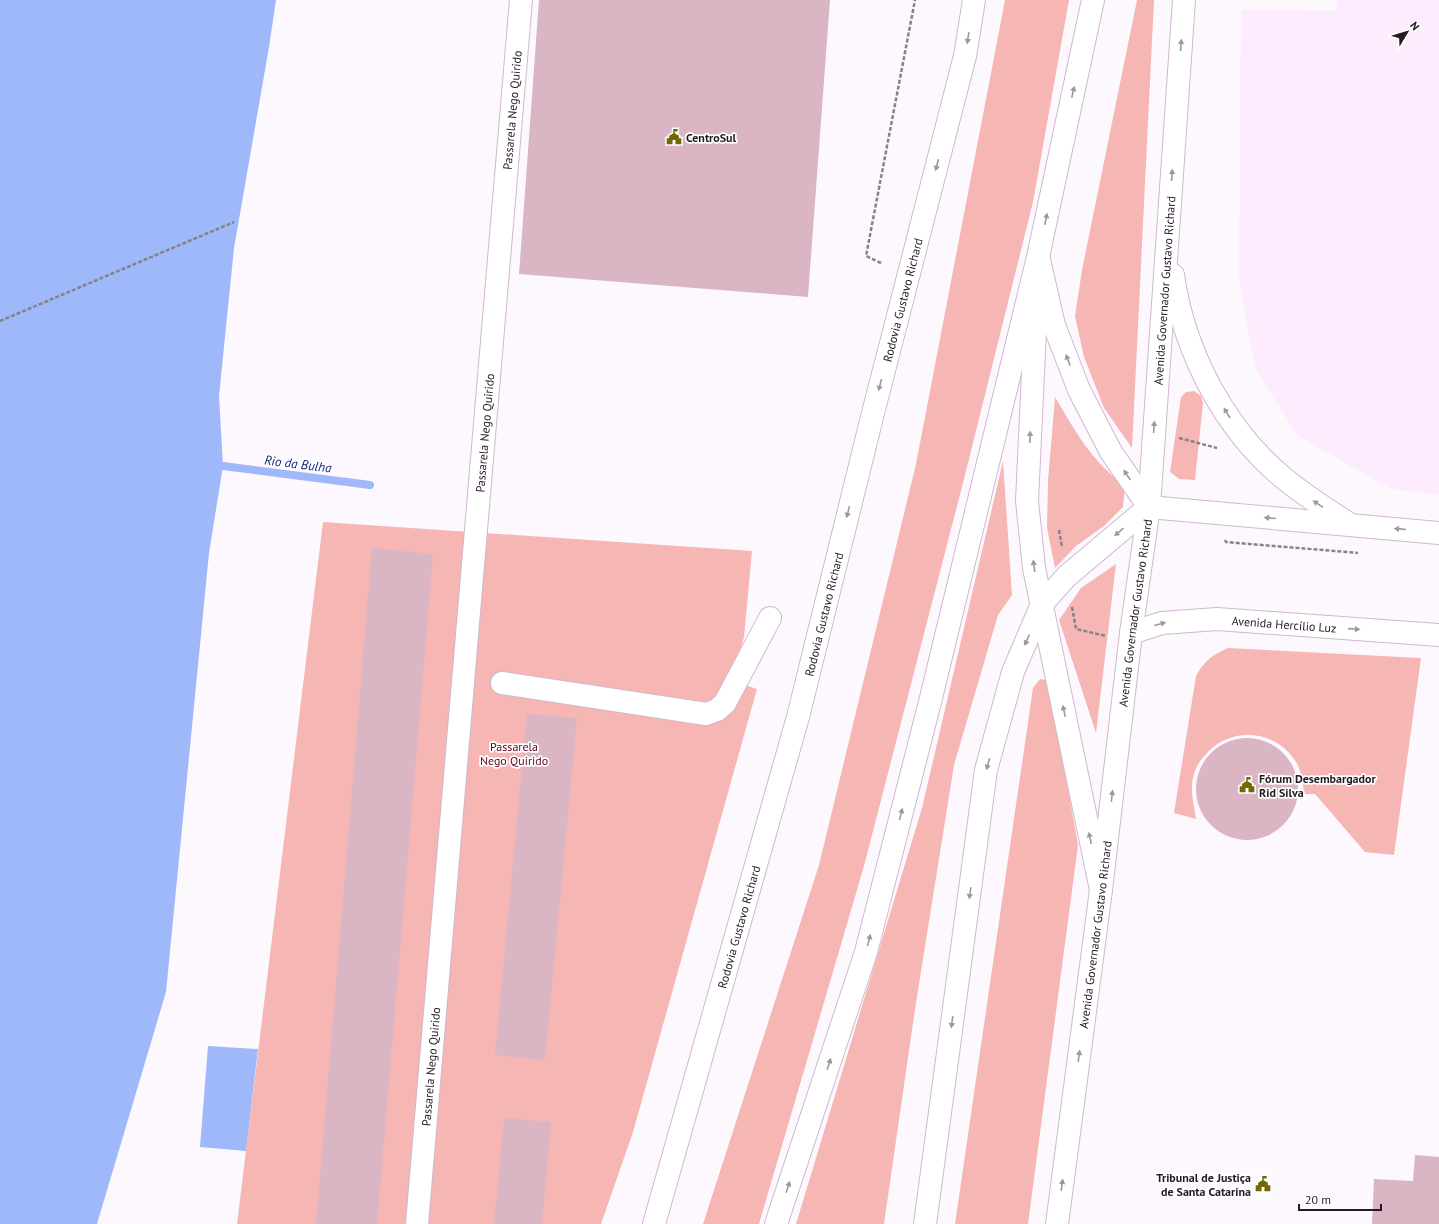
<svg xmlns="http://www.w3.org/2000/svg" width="1439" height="1224" viewBox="0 0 1439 1224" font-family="'PT Sans',sans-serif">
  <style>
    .built { fill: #fdebfe }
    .green { fill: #f6b6b4 }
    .water { fill: #9fb8f9 }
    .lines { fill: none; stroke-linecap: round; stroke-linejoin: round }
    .stream { stroke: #9fb8f9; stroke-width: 8 }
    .building { fill: #dab6c4 }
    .minor-casing { stroke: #d0b7d1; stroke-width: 24 }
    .major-casing { stroke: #d0b7d1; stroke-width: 24 }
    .highway-casing { stroke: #d0b7d1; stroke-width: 24 }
    .path { stroke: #888089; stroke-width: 2.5; stroke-dasharray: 4 2; stroke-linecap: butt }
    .minor { stroke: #fff; stroke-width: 22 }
    .major { stroke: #fff; stroke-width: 22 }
    .highway { stroke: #fff; stroke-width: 22 }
    .oneway { fill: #9c989c }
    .labels { text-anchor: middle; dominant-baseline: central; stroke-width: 3.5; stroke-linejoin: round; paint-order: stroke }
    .street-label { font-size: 12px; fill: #231a24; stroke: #fff }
    .poi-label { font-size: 12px; font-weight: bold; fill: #231a24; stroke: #fff; text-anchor: start }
    .park-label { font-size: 12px; fill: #5f0414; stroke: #fff }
    .water-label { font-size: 13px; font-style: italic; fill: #14257e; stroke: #fff }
  </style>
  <rect width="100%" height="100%" fill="#fdf8fe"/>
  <path class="built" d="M1337 0H1439V495L1391 489 1298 436 1255 369 1239 277 1241 9 1336 11Z"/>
  <path class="green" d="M1005 0H1069L1033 202 965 475 864 866 759 1224H703L819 865 916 464Z
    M1137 0H1154L1132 448 1104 408 1084 357 1075 316 1082 270Z
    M1194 391 1201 396 1203 403 1195 480 1179 479 1170 472 1181 397 1186 392Z
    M1055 397C1077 434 1090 459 1125 486L1123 507 1104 526 1076 546 1055 568 1047 528 1048 481Z
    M1003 461 1012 595 998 615 954 765 915 1009 884 1224H796L922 808Z
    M323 522 752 551 744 637 732 681 757 689 633 1132 601 1224H237Z
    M1116 564 1096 733 1059 620 1081 588Z
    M1228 648 1421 658 1394 855 1365 852 1315 794H1304C1303 783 1302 772 1296 762 1278 732 1237 726 1211 749 1204 756 1197 763 1194 774 1189 789 1194 804 1196 819L1174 813 1196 676C1204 661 1212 655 1228 648Z
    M1040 679 1046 680 1050 688 1078 845 1028 1224H955L1033 688Z"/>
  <path class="water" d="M0 0H276L269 47 234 248 219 396 223 466 209 553 166 992 97 1224H0Z
    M208 1046 258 1049 246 1151 200 1147Z"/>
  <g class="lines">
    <path class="stream" d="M223 466 370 485"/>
  </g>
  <path class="building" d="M539 0H830L808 297 519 274Z
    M372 548 433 554 377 1224H316Z
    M527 714 577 718 545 1060 495 1055Z
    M1196 789a51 51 0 1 1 102 0a51 51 0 1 1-102 0Z
    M504 1118 551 1122 542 1224H494Z
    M1415 1155 1439 1157V1224H1372L1374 1179 1413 1181Z"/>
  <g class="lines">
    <defs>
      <g id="minor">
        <path d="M502 683 706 714 717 710 725 703 770 618"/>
        <path id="s1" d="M417 1224 521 0"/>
      </g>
      <g id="major">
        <path d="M1173 275C1184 352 1225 431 1286 480 1307 497 1329 511 1351 525"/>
        <path d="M1149 507 1439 533"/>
        <path id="s2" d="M1131 633 1162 623 1217 619 1439 635"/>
        <path d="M925 1224 986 770 1013 672 1042 604 1067 576 1149 507"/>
        <path id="s3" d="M1057 1224 1101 890 1131 633 1149 507 1184 0"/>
      </g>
      <g id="highway">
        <path d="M1039 260 1054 325 1079 390 1111 452 1149 507"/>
        <path d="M1036 309 1027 501 1034 568 1101 890"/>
        <path id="s4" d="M654 1224 798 717 873 413 965 56 974 0"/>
        <path d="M776 1224 866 952 930 702 1038 257 1093 0"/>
      </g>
    </defs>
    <use href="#minor" class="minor-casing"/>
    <use href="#major" class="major-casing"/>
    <use href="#highway" class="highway-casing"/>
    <path class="path" d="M881 263 866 256 915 0
      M0 321 234 222
      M1179 438 1217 448
      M1059 530 1062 547
      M1225 540 1226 542 1358 553
      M1072 607 1076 629 1106 636"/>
    <use href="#minor" class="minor"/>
    <use href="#major" class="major"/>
    <use href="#highway" class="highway"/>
  </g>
  <defs><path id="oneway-solid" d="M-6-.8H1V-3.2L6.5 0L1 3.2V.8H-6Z"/></defs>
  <g class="oneway">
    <use href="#oneway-solid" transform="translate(968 38) rotate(99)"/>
    <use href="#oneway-solid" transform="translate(1181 45) rotate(-86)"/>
    <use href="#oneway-solid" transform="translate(1073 92) rotate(-78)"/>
    <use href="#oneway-solid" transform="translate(937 165) rotate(104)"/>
    <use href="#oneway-solid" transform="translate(1172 175) rotate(-86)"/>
    <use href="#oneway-solid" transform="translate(1046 219) rotate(-78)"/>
    <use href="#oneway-solid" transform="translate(1068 360) rotate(-111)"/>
    <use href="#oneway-solid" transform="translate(880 385) rotate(104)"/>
    <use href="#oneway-solid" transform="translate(1227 413) rotate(-121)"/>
    <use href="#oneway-solid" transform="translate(1154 427) rotate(-86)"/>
    <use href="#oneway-solid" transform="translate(1030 437) rotate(-88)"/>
    <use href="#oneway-solid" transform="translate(1127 475) rotate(-124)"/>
    <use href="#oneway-solid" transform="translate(1318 504) rotate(-146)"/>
    <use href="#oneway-solid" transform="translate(848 512) rotate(104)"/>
    <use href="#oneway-solid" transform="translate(1270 518) rotate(-175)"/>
    <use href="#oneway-solid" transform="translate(1400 529) rotate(-175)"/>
    <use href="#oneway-solid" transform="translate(1119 532) rotate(140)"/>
    <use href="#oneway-solid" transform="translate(1034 566) rotate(-98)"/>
    <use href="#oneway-solid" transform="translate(1160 624) rotate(-15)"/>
    <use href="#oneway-solid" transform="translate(1354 629) rotate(4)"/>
    <use href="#oneway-solid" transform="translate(1027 640) rotate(113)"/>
    <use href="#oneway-solid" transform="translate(1064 711) rotate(-102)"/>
    <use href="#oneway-solid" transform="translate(988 764) rotate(105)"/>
    <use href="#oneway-solid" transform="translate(1112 796) rotate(-83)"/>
    <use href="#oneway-solid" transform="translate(901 814) rotate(-76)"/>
    <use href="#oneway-solid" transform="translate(1090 838) rotate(-102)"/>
    <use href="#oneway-solid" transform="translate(970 893) rotate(98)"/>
    <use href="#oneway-solid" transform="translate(869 940) rotate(-76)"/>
    <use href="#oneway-solid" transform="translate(952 1022) rotate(98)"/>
    <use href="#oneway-solid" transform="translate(1079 1056) rotate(-82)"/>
    <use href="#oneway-solid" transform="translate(829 1064) rotate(-72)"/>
    <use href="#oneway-solid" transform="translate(1062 1185) rotate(-82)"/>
    <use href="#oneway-solid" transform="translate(788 1187) rotate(-72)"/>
  </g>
  <defs>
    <symbol id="civic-bare" viewBox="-9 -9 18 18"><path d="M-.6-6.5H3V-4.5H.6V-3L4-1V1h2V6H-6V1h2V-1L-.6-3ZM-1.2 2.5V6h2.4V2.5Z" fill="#716a03" stroke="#fff" stroke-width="2.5" paint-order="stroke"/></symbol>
  </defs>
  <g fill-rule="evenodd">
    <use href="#civic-bare" x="663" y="126" width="22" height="22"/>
    <use href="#civic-bare" x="1236" y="774" width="22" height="22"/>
    <use href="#civic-bare" x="1252" y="1173" width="22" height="22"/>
  </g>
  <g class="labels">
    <g class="street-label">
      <text stroke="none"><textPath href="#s1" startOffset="1118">Passarela Nego Quirido</textPath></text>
      <text stroke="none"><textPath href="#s3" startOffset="940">Avenida Governador Gustavo Richard</textPath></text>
      <text stroke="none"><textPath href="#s4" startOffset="957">Rodovia Gustavo Richard</textPath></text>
      <text stroke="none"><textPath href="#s1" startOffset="794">Passarela Nego Quirido</textPath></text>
      <text stroke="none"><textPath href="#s3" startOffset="616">Avenida Governador Gustavo Richard</textPath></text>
      <text stroke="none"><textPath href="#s4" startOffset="633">Rodovia Gustavo Richard</textPath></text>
      <text stroke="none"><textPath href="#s2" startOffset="155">Avenida Hercílio Luz</textPath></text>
      <text stroke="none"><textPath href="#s4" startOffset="309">Rodovia Gustavo Richard</textPath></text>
      <text stroke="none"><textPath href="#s3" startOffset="292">Avenida Governador Gustavo Richard</textPath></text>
      <text stroke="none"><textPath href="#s1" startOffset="158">Passarela Nego Quirido</textPath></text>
    </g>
    <g class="poi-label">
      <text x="686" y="137">CentroSul</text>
      <text x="1259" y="778">Fórum Desembargador<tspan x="1259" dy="14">Rid Silva</tspan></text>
      <text x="1251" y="1177" text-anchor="end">Tribunal de Justiça<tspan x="1251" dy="14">de Santa Catarina</tspan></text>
    </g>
    <g class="park-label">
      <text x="514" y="746">Passarela<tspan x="514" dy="14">Nego Quirido</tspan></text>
    </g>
    <g class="water-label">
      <text transform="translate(298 464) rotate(7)">Rio da Bulha</text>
    </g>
  </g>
  <g transform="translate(1407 32) rotate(52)" stroke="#ffffff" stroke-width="3" paint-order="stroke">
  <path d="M0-3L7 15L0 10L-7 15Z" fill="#231a24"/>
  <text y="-6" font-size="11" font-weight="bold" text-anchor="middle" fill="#231a24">N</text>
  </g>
  <path d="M1299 1204v6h82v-6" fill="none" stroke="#231a24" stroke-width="2"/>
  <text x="1305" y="1204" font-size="12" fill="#231a24" stroke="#ffffff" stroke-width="3" paint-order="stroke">20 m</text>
</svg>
